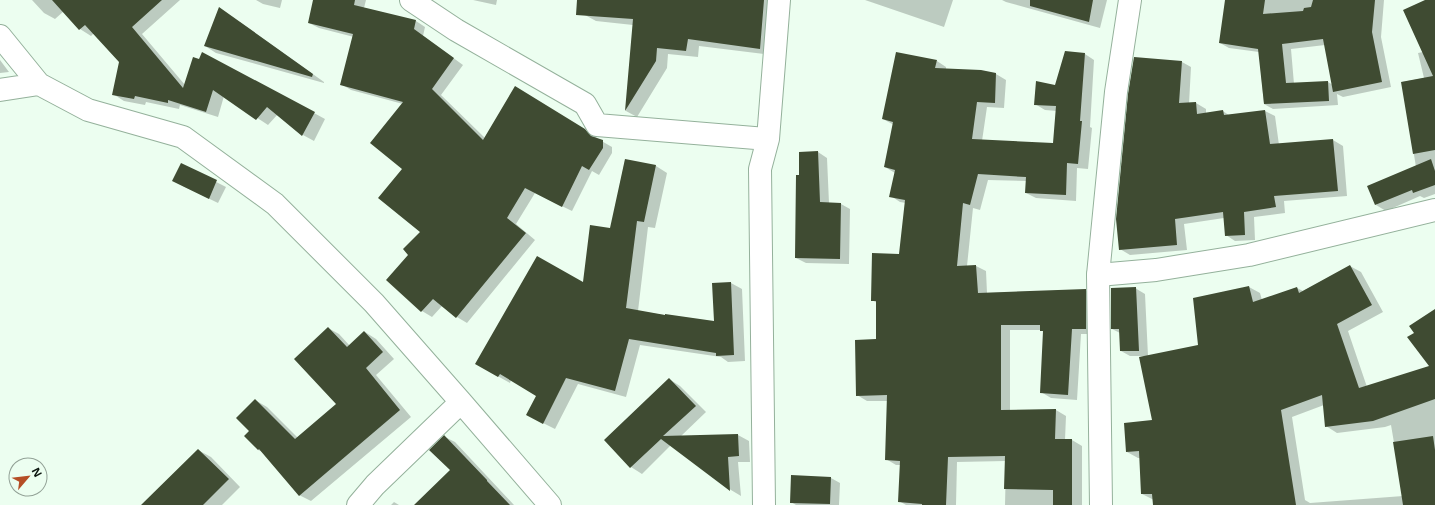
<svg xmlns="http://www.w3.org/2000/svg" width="1435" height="505" viewBox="0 0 1435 505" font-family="'Open Sans',sans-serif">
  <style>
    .shadow { fill: #0003; fill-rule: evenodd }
    .building { fill: #3f4b32 }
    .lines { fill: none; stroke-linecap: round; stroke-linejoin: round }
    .minor-casing { stroke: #94b19b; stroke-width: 24 }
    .tertiary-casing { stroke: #94b19b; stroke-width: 24 }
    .minor { stroke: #fff; stroke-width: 22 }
    .tertiary { stroke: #fff; stroke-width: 22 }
  </style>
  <rect width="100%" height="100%" fill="#ecfef0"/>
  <path class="shadow" d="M32 0H180L142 34 185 85 194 59 314 113 325 119 314 141 303 135 278 114 268 125 224 96 218 117 180 105 179 109 146 102 145 105 124 101 113 94 120 62 94 33 91 36 80 29 64 11 55 19 44 13Z
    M256 0H282L280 8 263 4Z
    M314 0H366L364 8 416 21 425 27 423 36 463 65 441 95 485 138 525 93 595 136 598 139 612 147V153L599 175 592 171 572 211 535 193 516 224 535 240 467 323 457 317 442 306 432 317 422 311 388 280 410 255 421 232 403 169V104L351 90 341 84 354 37 319 28 309 23Z
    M473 0H497L496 5Z
    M586 0H776L772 55 699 46 698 57 668 54 667 68 637 117 626 111 633 25 596 21 585 15Z
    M865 0H953L944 27Z
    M1002 0H1107L1100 28 1006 2Z
    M1226 0H1384L1381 37 1391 87 1343 97 1337 94 1338 105 1273 109 1264 104 1259 52 1229 48 1220 43ZM1325 45 1333 85 1328 82 1294 84 1291 49Z
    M1427 0H1430L1435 3V194L1424 198 1420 196 1386 211 1376 205 1416 167 1402 82 1424 78 1418 53 1423 52Z
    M240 22 324 82V83L216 53 205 46Z
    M1085 54 1094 60 1090 127 1092 128 1088 169 1077 168 1076 201 1036 198 1026 193 1027 181 988 180 980 210 973 208 967 266H976L986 271 987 293 1085 290 1095 296 1096 334H1081L1077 400 1051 398 1041 392 1044 332 1041 330H1010V411L1056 410 1066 416 1065 440H1072L1082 446V505H1005L1006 461 957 462 956 505H906L899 501 901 465H896L886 459 888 401H867L857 395 877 340V303L872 300 900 256 906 203 900 202 891 196 895 173 885 167 894 125 883 119 937 61 946 67V69L996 74 1006 80 1004 108 987 107 982 141 1054 144 1057 111 1045 110 1035 104 1056 86Z
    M0 60 9 72 0 73Z
    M1182 62 1191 67 1189 104 1196 103 1206 109V114L1223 111 1230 116 1265 111 1275 116 1279 145 1333 140 1343 146 1347 196 1284 201 1285 213 1254 217 1255 240 1235 241 1226 235 1224 218 1184 224 1187 250 1130 255 1120 249Z
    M818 152 827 158 829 203 841 204 850 209 849 264 806 263 796 258 800 176Z
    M625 160 656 166 667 173 655 228 648 227 638 311 715 323 731 283 742 289 745 361 728 362 721 357 640 345 626 397 578 384 555 429 539 421 537 395 511 380 510 383 476 364 584 284 611 229Z
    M181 164 226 187 218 203 183 186Z
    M1350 266 1361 272 1383 312 1348 331 1367 387 1431 366 1415 333 1435 314V505H1154V500L1142 494 1141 458H1138L1127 452 1153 421 1144 356H1130L1121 351 1120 333 1112 329 1135 288 1145 294 1148 356 1199 346 1249 287 1260 293 1262 300 1297 288 1303 291ZM1324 405 1326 426 1337 433 1385 427 1391 425 1403 496 1310 503 1305 500 1292 417Z
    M328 328 339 334 350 346 365 332 376 339 394 359 376 375 411 417 311 501 299 495 263 452 258 450 251 431 255 400 267 407 298 438 338 404Z
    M669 379 680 386 706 412 680 437 738 435 749 441 750 462H738L741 496 731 490 671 445 642 474 631 467Z
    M445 437 455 442 514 505H416L452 470Z
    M198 450 211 457 240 487 222 505H153Z
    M831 478 840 483 839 505H796L791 502Z
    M394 502 399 505H391Z"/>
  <path class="building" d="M52 0H162L132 27 183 88 193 57 199 59 202 52 315 112 302 136 267 107 256 120 213 90 206 112 168 100V103L135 96 134 99 112 95 119 62 85 25 79 30Z
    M313 0H355L354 5 416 20 414 29 454 58 432 89 483 140 515 86 585 129 591 136 603 140V148L589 170 582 166 562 207 525 188 507 218 526 233 456 318 433 299 421 312 386 280 408 255 403 249 420 232 378 198 402 169 370 143 403 102 340 85 353 34 308 23Z
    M577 0H764L760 49 688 39 686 51 657 48 656 61 625 111 633 19 576 15Z
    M1030 0H1093L1089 22 1030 6Z
    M1225 0H1265L1263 14 1303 11 1304 8 1311 7 1313 0H1375L1372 32 1382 82 1333 92 1323 39 1282 44 1286 83 1328 81 1329 101 1264 104 1258 49 1219 43Z
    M1425 0H1435V150L1413 154 1401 82 1433 76 1403 10Z
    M219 7 313 74 312 77 204 46Z
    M1065 51 1085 53 1080 121H1082L1078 164 1067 163 1066 195 1025 193 1026 177 978 174 970 205 963 203 957 266 976 265 978 293 1086 289V329H1072L1068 395 1040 393 1043 331H1040V325H1001V410L1056 409 1055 439H1072V505H1053V490L1004 489 1005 456 948 457 946 505H922V504L898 502 900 461 885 460 887 395 856 396 855 340 876 339V301H871L872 253 899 254 905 200 889 197 895 170 884 167 893 122 882 119 896 52 937 60 935 68 981 70 996 73 995 103 977 102 972 139 1053 143 1056 106 1034 105 1036 81 1055 85Z
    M1134 57 1182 61 1179 103 1196 102 1197 114 1223 110 1224 115 1265 110 1270 144 1333 139 1338 191 1274 196 1276 207 1244 212 1245 235 1225 236 1223 212 1175 219 1177 245 1119 250 1116 219 1128 94Z
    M818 151 820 202 841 203 840 259 795 258 796 175H799V152Z
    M625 159 656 165 644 222 637 221 626 308 665 315V314L714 321 712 283 731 282 734 355 716 356V353L629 339 615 391 566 378 543 424 526 415 536 396 500 374 498 377 475 364 537 256 583 282 590 225 610 228Z
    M1431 159 1435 171V185L1413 193 1412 190 1375 205 1367 186Z
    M181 163 217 180 209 199 172 181Z
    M1350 265 1372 305 1337 324 1359 388 1429 366 1407 337 1414 333 1409 326 1435 309V399L1373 421 1325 427 1322 395 1281 410 1296 505H1153L1152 494H1141L1139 451 1126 452 1124 423 1152 420 1139 357 1198 345 1193 298 1249 286 1253 302 1297 287 1299 293Z
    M1136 287 1139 351H1120L1119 329H1111V288Z
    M328 327 347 347 364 331 383 352 366 368 400 410 299 496 259 449 258 450 244 436 249 431 236 418 255 399 295 439 336 404 294 359Z
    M669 378 696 406 663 436 738 434 739 456 728 457 730 491 661 439 630 468 604 440Z
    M444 435 487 480V481L510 505H414L450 470 429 450Z
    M1433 436 1435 450V505H1403L1393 442Z
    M198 449 229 479 203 505H141Z
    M791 475 831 477 830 504 790 503Z"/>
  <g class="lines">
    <defs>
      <path id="minor" d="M411 0 456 30 585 104 597 125 768 139
        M0 36 39 84
        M0 90 39 84 88 110 183 137 275 204 374 303 461 402 550 505
        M1098 275 1156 270 1249 255 1435 210
        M358 505 375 485 461 402
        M764 505 760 169 768 139 779 0"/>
      <path id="tertiary" d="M1101 505 1098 275 1116 92 1130 0"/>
    </defs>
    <use href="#minor" class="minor-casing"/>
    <use href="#tertiary" class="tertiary-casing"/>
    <use href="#minor" class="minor"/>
    <use href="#tertiary" class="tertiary"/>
  </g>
  <g transform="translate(28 477) rotate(62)"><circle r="19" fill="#ecfef0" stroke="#92a196"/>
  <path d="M0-3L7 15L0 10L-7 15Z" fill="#b54e26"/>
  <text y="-6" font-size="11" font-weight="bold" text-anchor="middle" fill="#0b150e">N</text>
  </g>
</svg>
